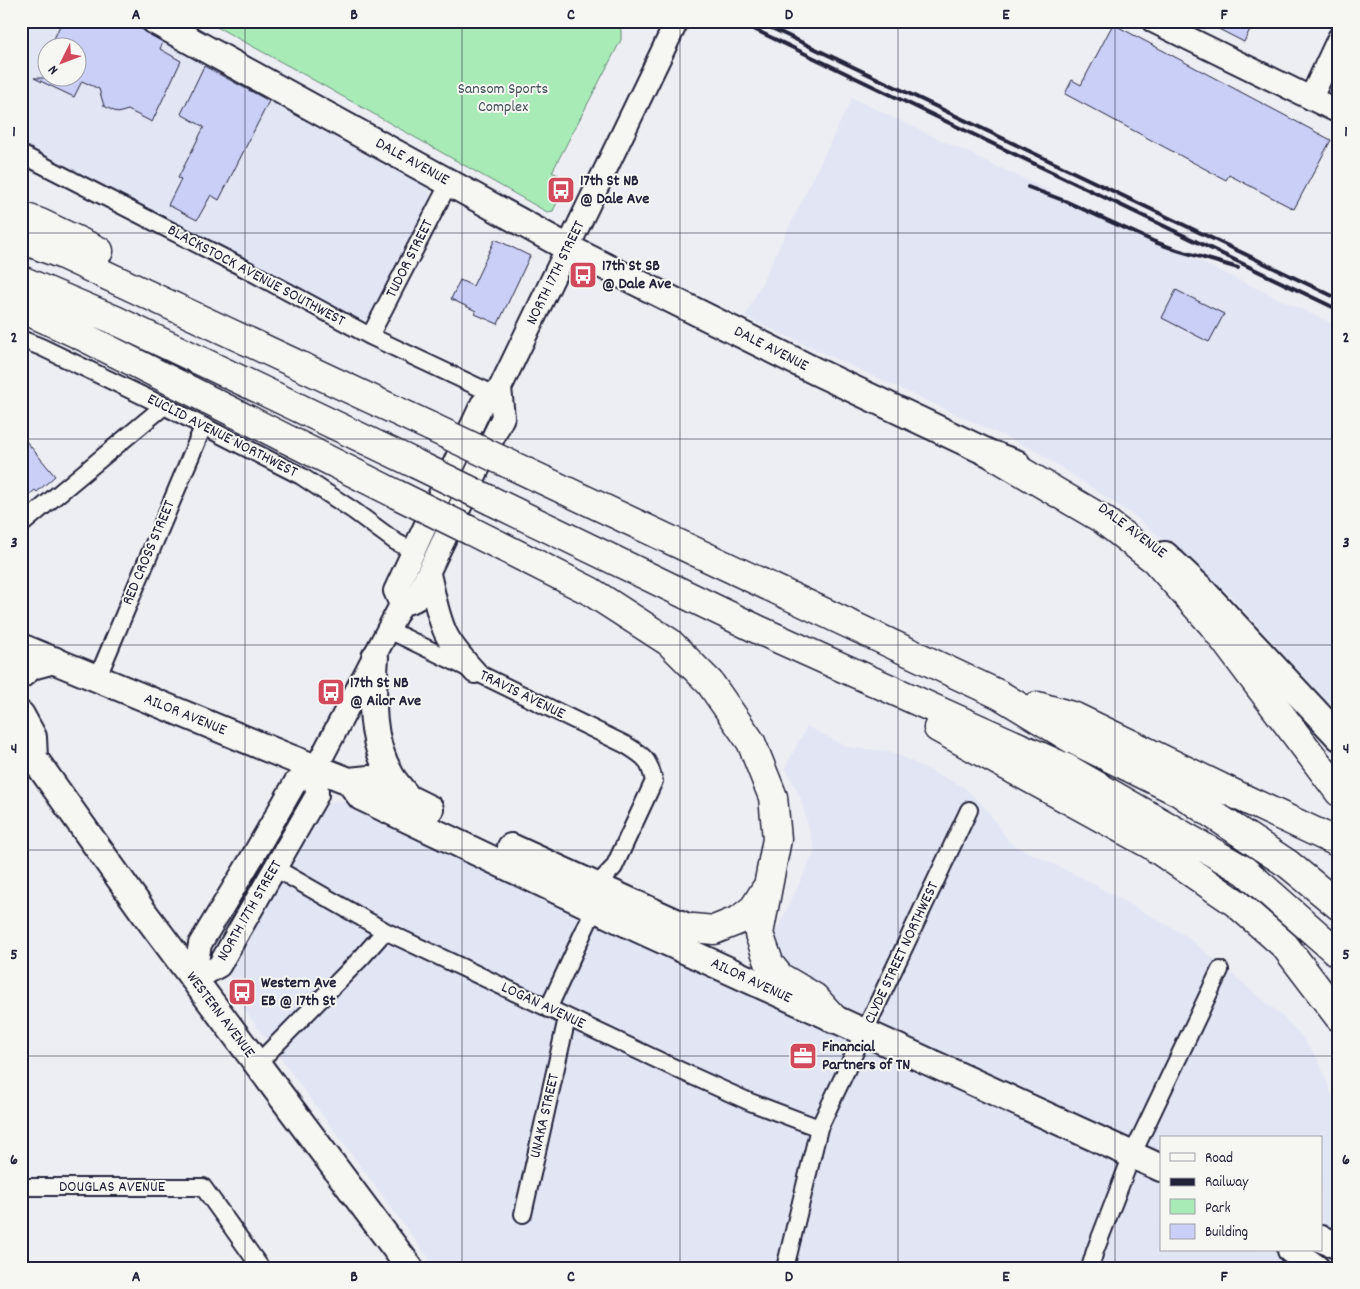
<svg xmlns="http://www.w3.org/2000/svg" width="1360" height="1289" viewBox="0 0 1360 1289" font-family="Dekko,sans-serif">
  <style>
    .built { fill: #e2e5f4; fill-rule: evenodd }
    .green { fill: #a8ebb6; stroke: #658678 }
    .building { fill: #cacff7; stroke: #22223b }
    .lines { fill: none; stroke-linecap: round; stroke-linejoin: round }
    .street-casing { stroke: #22223b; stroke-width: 20 }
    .secondary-casing { stroke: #22223b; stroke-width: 26 }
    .primary-casing { stroke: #22223b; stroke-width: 30 }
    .highway-casing { stroke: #22223b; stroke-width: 31 }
    .street { stroke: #f6f6f2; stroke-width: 16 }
    .secondary { stroke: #f6f6f2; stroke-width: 22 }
    .primary { stroke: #f6f6f2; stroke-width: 26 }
    .highway { stroke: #f6f6f2; stroke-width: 28 }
    .rail { stroke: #22223b; stroke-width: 4 }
    .highway-bridge-casing { stroke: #22223b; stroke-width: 31; stroke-linecap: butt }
    .highway-bridge { stroke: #f6f6f2; stroke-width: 28 }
    .grid { fill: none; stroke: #22223b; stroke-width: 1; stroke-opacity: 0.55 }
    .labels { text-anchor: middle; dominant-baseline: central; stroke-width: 4; stroke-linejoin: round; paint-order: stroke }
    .park-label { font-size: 16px; fill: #44545a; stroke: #f6f6f2 }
    .street-label { font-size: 16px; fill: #22223b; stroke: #f6f6f2 }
    .poi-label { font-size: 16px; font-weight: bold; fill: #22223b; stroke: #f6f6f2; text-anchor: start }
    .neatline { fill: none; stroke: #22223b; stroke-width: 2 }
    .grid-label { font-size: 16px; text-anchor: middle; font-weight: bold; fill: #22223b }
  </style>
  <rect width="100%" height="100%" fill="#edeef3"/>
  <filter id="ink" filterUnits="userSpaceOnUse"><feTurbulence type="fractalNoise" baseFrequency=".02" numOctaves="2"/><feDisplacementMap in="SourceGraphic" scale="10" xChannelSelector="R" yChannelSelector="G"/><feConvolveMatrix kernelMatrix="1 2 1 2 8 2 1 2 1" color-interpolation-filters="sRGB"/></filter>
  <g filter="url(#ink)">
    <path class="built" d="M21 21H135L225 66 425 180 431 197 373 315 362 321 355 320 201 243 21 145ZM48 48H78V78H48Z
      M852 98 1339 327V715L1231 596 1136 517 1036 451 745 317Z
      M807 726 847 747 890 751 964 787 988 811 1010 843 1086 880 1185 935 1281 1015 1299 1033 1319 1061 1339 1114V1227L1329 1235 1321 1231V1138H1161V1156L825 997 786 976 770 944 815 851 800 796 785 768Z
      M335 801 347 802 524 883 1161 1184V1250H1282L1290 1258 1293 1268H436L241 1005 231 986 230 975 232 961 324 806Z"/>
    <path class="green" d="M206 21H615L621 30V40L552 172 568 180 553 211 547 212 294 69Z"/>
    <path class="building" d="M62 21H123L143 30 163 42 160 49 181 61 152 122 128 110 118 113 104 106 99 89 82 81 74 97 34 78H78V48H50Z
      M1203 21H1254L1244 42Z
      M1113 24 1331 140 1294 209 1229 175 1226 180 1065 94 1072 80 1081 85Z
      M204 66 269 101 219 200 211 195 197 220 168 205 181 179 178 178 204 127 181 114Z
      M495 239 530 256 498 324 475 314 476 311 451 299 460 280 473 286Z
      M1176 290 1224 314 1209 342 1162 318Z
      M21 435 55 476 37 492 35 490 21 502Z"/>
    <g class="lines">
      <defs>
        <path id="street" d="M21 154 240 266 370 336 493 394
          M370 336 449 183
          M21 339 41 347 164 406 301 476 354 511 396 542 413 551
          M21 525 164 406
          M389 630 626 745C644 756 649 759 654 781L614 867 596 886
          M97 679 203 427
          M275 868 385 931 679 1070 750 1102 819 1128
          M548 1009 595 907
          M257 1064 362 957 385 931
          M21 1187H203L261 1268
          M523 1214 567 1018
          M785 1268 819 1128 969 810
          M1090 1268 1095 1251 1132 1155 1220 970"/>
        <path id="secondary" d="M1153 21 1339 112
          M1311 98 1339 38
          M429 574C434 594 437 615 446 634 453 648 464 660 475 672
          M401 605 395 591 482 404 500 388 677 21
          M194 980 200 944 253 856 295 783 316 768 401 605 415 600 503 417 500 388
          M194 980 219 966 240 929 317 795 316 768"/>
        <path id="primary" d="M155 21 568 248 815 371 995 456 1016 463
          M1165 555 1201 589 1339 737
          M21 647 288 757 349 781 369 779 430 809
          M375 657C372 699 369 738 391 776 395 783 402 790 408 798
          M21 675 32 666 54 660
          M21 715 33 737 34 758
          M21 749 34 758 142 910 410 1268
          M349 781 361 797 634 927 1161 1168
          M511 847 669 919 687 927 693 928
          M1321 1239 1339 1246
          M1291 1250 1316 1268"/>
        <path id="highway" d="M21 216 40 223 99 251
          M21 239 63 255 431 427
          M21 280 115 320 416 464
          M21 308 80 335 396 494
          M995 456 1102 519 1155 560 1213 625 1339 792
          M507 463 1000 695 1072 739 1179 792 1288 864 1339 906
          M492 501 761 631 1066 768 1245 871 1339 954
          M471 531 590 591 669 642 710 683 751 742 773 797 777 839 759 934 770 965 780 977 814 997 834 1019
          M1037 706 1075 717 1247 800 1339 843
          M938 728 1151 845 1236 903 1285 946 1339 1017
          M693 928 714 930 739 920 754 908 765 890"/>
      </defs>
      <use href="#street" class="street-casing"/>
      <use href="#secondary" class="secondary-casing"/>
      <use href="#primary" class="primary-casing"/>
      <use href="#highway" class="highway-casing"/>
      <use href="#street" class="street"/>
      <use href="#secondary" class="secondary"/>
      <use href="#primary" class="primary"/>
      <use href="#highway" class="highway"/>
      <path class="rail" d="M737 21 1339 310
        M757 21 1339 299
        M1028 187 1065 201 1155 242 1177 250 1238 268"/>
      <defs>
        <path id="highway-bridge" d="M431 427 507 463
          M416 464 492 501
          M396 494 471 531"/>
      </defs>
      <use href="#highway-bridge" class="highway-bridge-casing"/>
      <use href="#highway-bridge" class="highway-bridge"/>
    </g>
  </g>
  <path class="grid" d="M245 21V1268M462 21V1268M680 21V1268M898 21V1268M1115 21V1268M21 233H1339M21 439H1339M21 645H1339M21 850H1339M21 1056H1339"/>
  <defs>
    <symbol id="bus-square" viewBox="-11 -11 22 22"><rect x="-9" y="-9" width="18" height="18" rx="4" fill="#d1495b" stroke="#f6f6f2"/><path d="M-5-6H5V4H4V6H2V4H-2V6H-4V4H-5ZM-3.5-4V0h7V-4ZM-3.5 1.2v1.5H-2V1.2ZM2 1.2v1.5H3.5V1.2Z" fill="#fff"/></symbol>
    <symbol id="office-square" viewBox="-11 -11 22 22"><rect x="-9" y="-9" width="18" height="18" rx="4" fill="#d1495b" stroke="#f6f6f2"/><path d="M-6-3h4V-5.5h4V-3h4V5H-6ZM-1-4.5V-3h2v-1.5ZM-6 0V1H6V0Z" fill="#fff"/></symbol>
  </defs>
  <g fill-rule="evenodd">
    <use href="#bus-square" x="545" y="174" width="32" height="32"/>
    <use href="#bus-square" x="567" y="259" width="32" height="32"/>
    <use href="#bus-square" x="315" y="676" width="32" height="32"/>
    <use href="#bus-square" x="226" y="976" width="32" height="32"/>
    <use href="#office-square" x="787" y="1040" width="32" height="32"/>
  </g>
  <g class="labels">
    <g class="park-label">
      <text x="503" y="89">Sansom Sports<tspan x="503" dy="18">Complex</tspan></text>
    </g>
    <g class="street-label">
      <text transform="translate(412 162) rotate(29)">DALE AVENUE</text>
      <text transform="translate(410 259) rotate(-63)">TUDOR STREET</text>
      <text transform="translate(556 273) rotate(-64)">NORTH 17TH STREET</text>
      <text transform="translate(256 276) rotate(28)">BLACKSTOCK AVENUE SOUTHWEST</text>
      <text transform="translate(771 349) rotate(27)">DALE AVENUE</text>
      <text transform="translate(222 436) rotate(27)">EUCLID AVENUE NORTHWEST</text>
      <text transform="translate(1132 531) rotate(37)">DALE AVENUE</text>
      <text transform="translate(149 553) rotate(-67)">RED CROSS STREET</text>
      <text transform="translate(522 695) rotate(26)">TRAVIS AVENUE</text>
      <text transform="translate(185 715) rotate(22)">AILOR AVENUE</text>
      <text transform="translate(250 911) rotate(-60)">NORTH 17TH STREET</text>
      <text transform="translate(902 953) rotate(-65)">CLYDE STREET NORTHWEST</text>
      <text transform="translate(751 981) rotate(25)">AILOR AVENUE</text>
      <text transform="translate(543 1006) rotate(25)">LOGAN AVENUE</text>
      <text transform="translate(220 1015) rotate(53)">WESTERN AVENUE</text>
      <text transform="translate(545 1116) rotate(-77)">UNAKA STREET</text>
      <text x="112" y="1187">DOUGLAS AVENUE</text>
    </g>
    <g class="poi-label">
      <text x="580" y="181">17th St NB<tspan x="580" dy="18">@ Dale Ave</tspan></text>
      <text x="602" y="266">17th St SB<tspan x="602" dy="18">@ Dale Ave</tspan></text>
      <text x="350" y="683">17th St NB<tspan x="350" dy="18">@ Ailor Ave</tspan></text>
      <text x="261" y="983">Western Ave<tspan x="261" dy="18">EB @ 17th St</tspan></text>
      <text x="822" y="1047">Financial<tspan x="822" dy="18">Partners of TN</tspan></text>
    </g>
  </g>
  <rect width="1360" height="1289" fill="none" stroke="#f6f6f2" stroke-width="55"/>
  <rect x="1160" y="1136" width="162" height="115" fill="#f6f6f2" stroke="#a1a1a9"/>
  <rect x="1170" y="1153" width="25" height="8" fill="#f6f6f2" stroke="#a1a1a9"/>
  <text x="1205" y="1162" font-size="15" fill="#22223b">Road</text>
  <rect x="1170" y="1178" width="25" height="8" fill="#22223b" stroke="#a1a1a9"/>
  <text x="1205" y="1186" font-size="15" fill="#22223b">Railway</text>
  <rect x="1170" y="1199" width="25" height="15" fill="#a8ebb6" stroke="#a1a1a9"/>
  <text x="1205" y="1212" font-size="15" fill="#22223b">Park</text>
  <rect x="1170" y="1224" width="25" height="15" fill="#cacff7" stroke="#a1a1a9"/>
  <text x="1205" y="1236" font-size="15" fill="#22223b">Building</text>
  <g transform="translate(62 62) rotate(228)"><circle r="24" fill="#f6f6f2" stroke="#a1a1a9"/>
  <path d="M0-4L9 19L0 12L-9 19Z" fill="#d1495b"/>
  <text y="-8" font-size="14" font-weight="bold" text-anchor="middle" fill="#22223b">N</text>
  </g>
  <rect x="28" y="28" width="1304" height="1234" class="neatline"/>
  <g class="grid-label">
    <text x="136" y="19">A</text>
    <text x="354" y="19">B</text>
    <text x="571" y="19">C</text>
    <text x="789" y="19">D</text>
    <text x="1006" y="19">E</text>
    <text x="1224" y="19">F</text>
    <text x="14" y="136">1</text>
    <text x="1346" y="136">1</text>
    <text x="14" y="342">2</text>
    <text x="1346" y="342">2</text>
    <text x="14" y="547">3</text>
    <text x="1346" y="547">3</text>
    <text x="14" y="753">4</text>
    <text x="1346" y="753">4</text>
    <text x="14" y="959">5</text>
    <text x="1346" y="959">5</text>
    <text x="14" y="1164">6</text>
    <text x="1346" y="1164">6</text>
    <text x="136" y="1281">A</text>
    <text x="354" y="1281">B</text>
    <text x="571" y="1281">C</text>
    <text x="789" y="1281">D</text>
    <text x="1006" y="1281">E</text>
    <text x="1224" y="1281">F</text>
  </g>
</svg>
